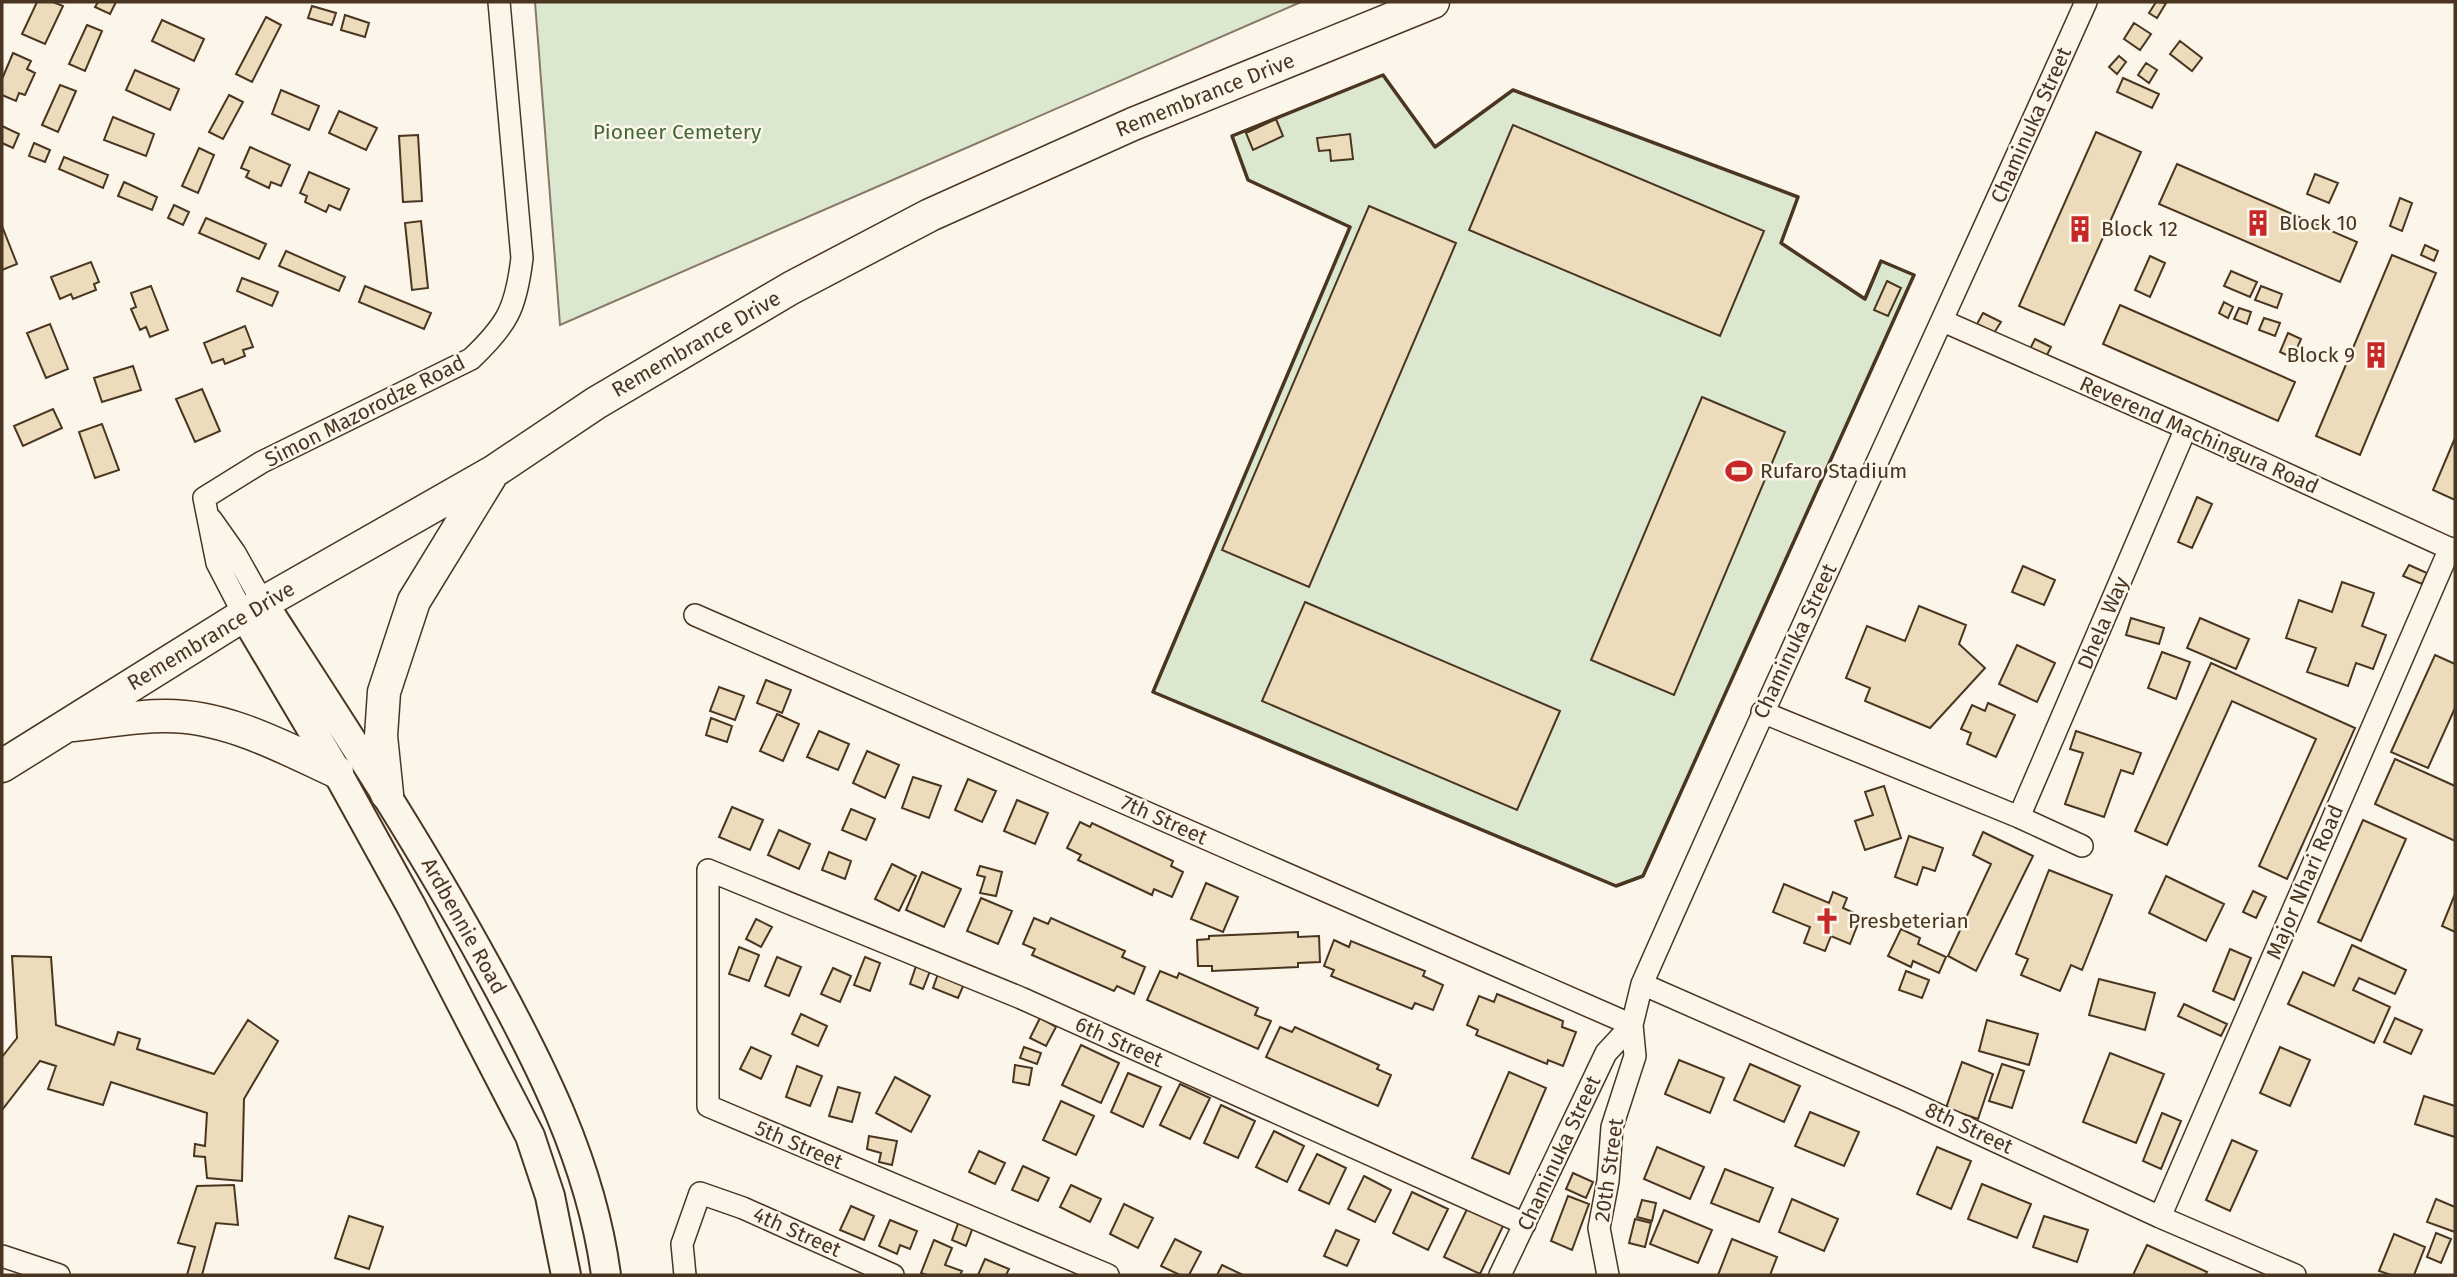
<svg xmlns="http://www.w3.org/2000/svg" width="2457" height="1277" viewBox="0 0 2457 1277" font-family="'Fira Sans',sans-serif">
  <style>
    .green { fill: #dce7d0; stroke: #887966; stroke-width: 2 }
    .building { fill: #ecdcbc; stroke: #4a3520; stroke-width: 2 }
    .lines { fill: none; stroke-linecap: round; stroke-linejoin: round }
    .minor-casing { stroke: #4a3520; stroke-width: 24 }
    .secondary-casing { stroke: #4a3520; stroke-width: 32 }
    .primary-casing { stroke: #4a3520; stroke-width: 35 }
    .minor { stroke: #fbf6e9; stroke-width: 21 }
    .secondary { stroke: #fbf6e9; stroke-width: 28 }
    .primary { stroke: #fbf6e9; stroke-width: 32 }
    .wall { stroke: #4a3520; stroke-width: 3.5 }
    .labels { text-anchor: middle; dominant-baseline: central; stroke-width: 5; stroke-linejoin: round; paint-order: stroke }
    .street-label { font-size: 21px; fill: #4a3520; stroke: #fbf6e9 }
    .park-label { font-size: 21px; fill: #436837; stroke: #fbf6e9 }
    .poi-label { font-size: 21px; fill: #4a3520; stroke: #fbf6e9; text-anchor: start }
  </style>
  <rect width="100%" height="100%" fill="#fbf6e9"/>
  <path class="green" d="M535 2H1301L560 325Z
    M1383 75 1435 146 1513 90 1798 197 1781 243 1864 299 1881 261 1914 275 1643 876 1616 886 1153 692 1350 227 1248 180 1232 136Z"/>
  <path class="building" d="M37 2H53L63 6 45 44 22 34Z
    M98 2H116L110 14 95 7Z
    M2156 2 2166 3 2157 18 2149 13Z
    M312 6 336 13 332 25 308 18Z
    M345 15 369 23 365 37 341 30Z
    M266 17 281 25 252 82 236 74Z
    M162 20 204 39 194 61 152 41Z
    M2134 23 2151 34 2140 50 2124 39Z
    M87 25 102 31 85 71 69 64Z
    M2180 41 2202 58 2192 71 2170 54Z
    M13 53 31 61 27 69 35 73 25 95 19 93 16 101 2 95V79Z
    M2119 56 2126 62 2117 74 2109 67Z
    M2146 63 2157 70 2149 83 2138 75Z
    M135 70 179 89 170 110 126 90Z
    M2123 78 2159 94 2152 108 2117 92Z
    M60 85 76 91 58 132 42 125Z
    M281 90 319 106 309 130 272 114Z
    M229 95 243 102 223 139 209 132Z
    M339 111 377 128 366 150 329 133Z
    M113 117 154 134 146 156 104 140Z
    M1276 119 1283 136 1253 150 1246 133Z
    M1513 125 1764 231 1720 336 1469 230Z
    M2 126 19 134 13 148 2 143Z
    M2096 132 2141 152 2064 325 2019 306Z
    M1350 134 1353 159 1331 161 1330 150 1319 151 1317 138Z
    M418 135 422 201 403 202 399 136Z
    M34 143 50 150 45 162 29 156Z
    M250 147 290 165 281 186 271 182 269 188 246 177 249 171 241 168Z
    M199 148 214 155 198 193 182 186Z
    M64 157 108 175 103 188 59 169Z
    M2177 164 2357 242 2340 282 2159 204Z
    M309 172 349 189 340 210 329 205 326 212 305 202 307 196 300 193Z
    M2315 174 2338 183 2329 203 2307 194Z
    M124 182 157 197 152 210 118 196Z
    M2400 198 2412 203 2402 231 2390 226Z
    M174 205 189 212 183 225 168 218Z
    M1369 206 1456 243 1309 587 1222 550Z
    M206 218 266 244 259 259 199 233Z
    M421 221 428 288 412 290 405 223Z
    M2 226 17 264 2 270Z
    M2425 245 2438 251 2434 261 2421 255Z
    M286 251 345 277 339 291 279 266Z
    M2392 255 2436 273 2360 455 2316 436Z
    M2150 256 2165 263 2150 297 2135 290Z
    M91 262 99 282 94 284 96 290 73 299 71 294 60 299 51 277Z
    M2231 271 2257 282 2250 297 2224 286Z
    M242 278 278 292 272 306 237 291Z
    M1887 281 1901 288 1888 316 1874 310Z
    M151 286 168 330 150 337 146 327 140 330 131 309 136 307 131 293Z
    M365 286 431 313 424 329 359 302Z
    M2261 286 2282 294 2277 308 2255 300Z
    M2224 302 2233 307 2228 318 2219 313Z
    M2120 305 2295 382 2278 421 2103 344Z
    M2239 308 2251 312 2247 324 2234 319Z
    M1983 313 2001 322 1994 333 1977 324Z
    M2264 318 2280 323 2275 336 2259 330Z
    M50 324 68 369 46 378 27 333Z
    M245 326 253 347 243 350 245 356 225 364 223 359 212 363 204 343Z
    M2288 333 2301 339 2293 358 2280 352Z
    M2035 339 2051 347 2046 357 2030 349Z
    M133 366 141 390 102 402 94 378Z
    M202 389 220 431 195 442 176 399Z
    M1702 397 1785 432 1674 695 1591 660Z
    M53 409 62 428 23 446 14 426Z
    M102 424 119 470 95 478 79 432Z
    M2455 438V500L2433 490Z
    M2197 497 2212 504 2192 548 2178 542Z
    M2409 565 2427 573 2422 584 2403 576Z
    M2023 566 2055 580 2044 605 2012 592Z
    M2342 582 2374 593 2362 626 2386 635 2373 669 2356 663 2348 686 2307 672 2316 648 2286 638 2299 600 2332 612Z
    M1305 602 1560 711 1517 810 1262 701Z
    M1919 606 1966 625 1959 644 1985 668 1930 728 1865 701 1870 688 1846 678 1867 626 1905 641Z
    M2131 618 2164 628 2159 644 2126 635Z
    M2200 618 2249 639 2236 669 2187 648Z
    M2017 645 2055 663 2037 702 1999 684Z
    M2162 652 2190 662 2176 699 2148 688Z
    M2435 655 2455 664V708L2428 768 2391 752Z
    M2211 663 2355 728 2287 879 2259 866 2316 739 2232 701 2167 845 2135 831Z
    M766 680 791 690 782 713 757 703Z
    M719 687 744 696 735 720 710 711Z
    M1988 703 2015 715 1996 757 1967 744 1971 733 1961 729 1972 705 1985 711Z
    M777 714 799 724 783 761 760 751Z
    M711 718 732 726 727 742 706 735Z
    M819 731 849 744 838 770 807 757Z
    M2076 731 2141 753 2133 774 2121 770 2104 817 2065 804 2083 753 2070 749Z
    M867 751 899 765 885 798 853 783Z
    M2395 759 2455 786V841L2375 804Z
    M913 777 941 786 929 818 902 808Z
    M968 779 996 791 982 822 955 810Z
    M1884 786 1901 838 1865 850 1855 821 1873 815 1865 792Z
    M1017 800 1048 813 1035 844 1004 831Z
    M732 807 763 820 750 850 719 837Z
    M851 809 875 819 866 840 842 830Z
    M2363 820 2406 839 2361 941 2318 922Z
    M1080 822 1090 827 1092 823 1173 861 1171 866 1183 872 1172 897 1154 889 1152 895 1078 860 1081 855 1067 848Z
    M779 830 810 844 799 869 768 855Z
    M1983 832 2033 856 1976 971 1948 956 1991 864 1973 855Z
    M1909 836 1943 848 1935 871 1923 867 1917 885 1895 877Z
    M829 852 851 861 845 879 822 870Z
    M892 864 916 876 899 911 875 899Z
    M980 866 1002 872 996 896 980 893 985 877 977 875Z
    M2049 870 2112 895 2082 970 2071 965 2060 991 2021 975 2028 959 2016 954Z
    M922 872 961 889 944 927 906 910Z
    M2166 876 2224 904 2206 941 2149 913Z
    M1206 883 1238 897 1223 932 1191 919Z
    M1784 884 1829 903 1833 892 1847 898 1843 908 1861 916 1850 944 1831 936 1825 951 1804 943 1810 927 1773 912Z
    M2253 891 2266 897 2256 918 2243 912Z
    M2455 894V932L2442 926Z
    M981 898 1012 911 998 944 967 931Z
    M1034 918 1048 924 1051 918 1125 951 1122 957 1145 967 1134 994 1117 986 1114 991 1032 955 1035 949 1023 944Z
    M756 919 772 927 761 947 746 939Z
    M1901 929 1920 938 1918 944 1946 957 1939 973 1913 961 1911 967 1888 956Z
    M1298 932V937L1319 936 1320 962 1298 963V967L1212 971V966H1198L1197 940 1209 939V936Z
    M1334 940 1349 947 1351 941 1425 971 1423 976 1443 985 1433 1010 1415 1003 1412 1009 1331 976 1334 970 1324 966Z
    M2352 945 2406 970 2395 994 2359 978 2353 990 2390 1007 2374 1043 2288 1004 2303 972 2334 986Z
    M739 947 759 955 749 981 729 974Z
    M2230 949 2251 958 2234 1000 2213 991Z
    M12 956 51 957 56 1025 114 1045 118 1032 140 1039 137 1049 214 1074 248 1020 278 1041 244 1099 242 1181 207 1178 205 1157 194 1156 195 1144 205 1146 207 1113 111 1082 103 1105 48 1089 56 1066 40 1061 2 1110V1057L17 1038Z
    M777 957 801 967 789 996 765 986Z
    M865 957 880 963 870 991 854 985Z
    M916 966 930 971 923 989 910 984Z
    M833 968 851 976 840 1002 821 994Z
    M1160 971 1177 978 1179 973 1258 1008 1255 1015 1271 1021 1258 1049 1147 1000Z
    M1906 971 1929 980 1922 998 1899 990Z
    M938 974 964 984 958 998 933 988Z
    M2099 979 2155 993 2145 1030 2089 1015Z
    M1497 994 1563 1021 1562 1027 1576 1032 1563 1066 1548 1060 1547 1064 1476 1035 1478 1030 1467 1025 1479 996 1494 1002Z
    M2184 1004 2227 1024 2221 1036 2178 1016Z
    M801 1014 827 1026 818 1046 792 1034Z
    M1040 1018 1056 1027 1046 1046 1030 1038Z
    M2395 1018 2422 1030 2411 1054 2384 1042Z
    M1987 1020 2038 1034 2029 1065 1979 1051Z
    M1280 1027 1292 1032 1295 1027 1379 1065 1377 1069 1391 1075 1378 1106 1266 1057Z
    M1081 1045 1119 1063 1101 1103 1062 1085Z
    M751 1047 771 1056 761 1079 740 1069Z
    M1024 1047 1041 1053 1037 1064 1020 1058Z
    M2280 1047 2310 1060 2290 1106 2260 1093Z
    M2110 1053 2164 1074 2136 1143 2083 1122Z
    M1679 1060 1724 1078 1710 1113 1665 1094Z
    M1962 1062 1993 1074 1978 1119 1946 1108Z
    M1750 1064 1800 1086 1784 1122 1734 1100Z
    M2002 1064 2024 1071 2012 1108 1989 1101Z
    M1015 1065 1032 1068 1029 1085 1013 1082Z
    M797 1066 822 1076 810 1106 786 1097Z
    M1509 1072 1546 1088 1509 1174 1472 1158Z
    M1128 1073 1161 1087 1143 1127 1111 1112Z
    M895 1077 930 1096 911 1132 876 1113Z
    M1180 1084 1210 1098 1190 1139 1160 1125Z
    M838 1087 860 1093 852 1122 829 1116Z
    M2424 1096 2455 1106V1137L2415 1124Z
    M1061 1101 1094 1116 1076 1155 1043 1140Z
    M1221 1105 1255 1121 1238 1158 1204 1143Z
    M1810 1112 1859 1132 1844 1166 1795 1146Z
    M2162 1113 2181 1121 2161 1169 2143 1161Z
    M1274 1131 1304 1146 1287 1182 1256 1167Z
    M869 1136 897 1141 892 1165 879 1162 881 1153 867 1149Z
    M2232 1140 2257 1151 2230 1211 2206 1200Z
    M1657 1147 1704 1167 1690 1199 1644 1179Z
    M1937 1147 1971 1161 1951 1209 1917 1194Z
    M979 1151 1005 1163 995 1184 969 1172Z
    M1317 1154 1346 1168 1329 1204 1299 1190Z
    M1023 1166 1049 1178 1038 1201 1012 1190Z
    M1725 1169 1773 1188 1759 1222 1711 1203Z
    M1573 1173 1593 1182 1586 1198 1566 1189Z
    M1364 1176 1391 1190 1375 1222 1348 1209Z
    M1982 1184 2031 1204 2017 1238 1968 1219Z
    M234 1185 238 1225 216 1223 202 1275H187L195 1247 178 1243 197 1186Z
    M1071 1185 1101 1199 1090 1222 1060 1207Z
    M1412 1192 1448 1209 1428 1250 1393 1233Z
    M1568 1196 1589 1204 1572 1250 1551 1241Z
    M1792 1199 1838 1219 1824 1251 1779 1232Z
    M2436 1199 2455 1207V1232L2427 1222Z
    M1642 1200 1656 1203 1652 1221 1637 1217Z
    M1124 1204 1153 1218 1138 1248 1110 1234Z
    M851 1206 874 1216 864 1240 840 1230Z
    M1468 1207 1504 1224 1480 1274 1444 1257Z
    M1664 1210 1712 1230 1698 1263 1650 1244Z
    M349 1216 383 1227 369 1269 335 1258Z
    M2044 1216 2088 1230 2077 1262 2033 1247Z
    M1635 1219 1651 1223 1645 1247 1629 1243Z
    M890 1220 917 1231 910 1249 900 1245 897 1254 879 1246Z
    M959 1221 973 1227 966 1246 952 1240Z
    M1336 1230 1359 1240 1347 1266 1324 1256Z
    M2436 1233 2451 1239 2441 1263 2427 1257Z
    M2394 1234 2425 1247 2414 1275H2391L2379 1271Z
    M1175 1239 1201 1252 1189 1275H1180L1161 1266Z
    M1732 1239 1777 1257 1770 1275H1718Z
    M934 1240 952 1248 945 1265 962 1271 960 1275H927L921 1273Z
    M2147 1245 2207 1272 2205 1275H2133Z
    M985 1259 1009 1269 1006 1275H978Z
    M1222 1265 1243 1275H1217Z"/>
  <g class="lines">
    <defs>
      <path id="minor" d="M1943 321 2186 428 2455 551
        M211 519 235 553 263 603
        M244 615 217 563 204 498 262 462 471 359C508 324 516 308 522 258L499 2
        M695 615 1632 1025 1635 1056 1612 1127 1608 1181 1599 1228 1608 1275
        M1762 712 2019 817 2082 846
        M2019 817 2186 428
        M1642 984 1904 1099 2160 1217 2295 1275
        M2160 1217 2450 548
        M2 1256 59 1275
        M685 1275 682 1244 700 1193 743 1208 893 1275
        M1108 1275 708 1106V870L1021 998 1525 1224
        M1500 1275 1606 1053 1632 1025 1642 984C1787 655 1939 330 2086 2"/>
      <path id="secondary" d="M263 603C340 722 418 840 486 965 540 1063 591 1163 606 1275
        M244 615 337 772 411 906 530 1136 550 1196 566 1275"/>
      <path id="primary" d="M73 725C103 722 134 716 164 716 225 715 283 747 337 772
        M2 766 263 603 493 472 596 403 791 288 930 215 1133 124 1433 2
        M387 794 381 736 384 692 414 601 490 477"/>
    </defs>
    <use href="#minor" class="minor-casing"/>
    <use href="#secondary" class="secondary-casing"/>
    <use href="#primary" class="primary-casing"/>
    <use href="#minor" class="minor"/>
    <use href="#secondary" class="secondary"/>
    <use href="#primary" class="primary"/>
    <path class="wall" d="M1383 75 1435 147 1513 90 1798 197 1781 243 1865 299 1881 261 1914 275 1643 876 1616 886 1153 692 1350 227 1248 180 1232 136Z"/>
  </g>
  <defs>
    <symbol id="building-bare" viewBox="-9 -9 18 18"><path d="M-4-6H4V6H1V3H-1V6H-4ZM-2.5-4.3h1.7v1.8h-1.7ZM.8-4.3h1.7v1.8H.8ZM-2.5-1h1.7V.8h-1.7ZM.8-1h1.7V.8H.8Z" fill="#c62828" stroke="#fbf6e9" stroke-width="2.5" paint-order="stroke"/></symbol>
    <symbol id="stadium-bare" viewBox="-9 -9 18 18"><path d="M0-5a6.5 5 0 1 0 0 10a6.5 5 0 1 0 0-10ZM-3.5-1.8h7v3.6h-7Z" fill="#c62828" stroke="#fbf6e9" stroke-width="2.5" paint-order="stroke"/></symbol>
    <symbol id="church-bare" viewBox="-9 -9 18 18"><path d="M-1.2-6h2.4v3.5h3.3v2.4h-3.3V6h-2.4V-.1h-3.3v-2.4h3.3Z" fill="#c62828" stroke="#fbf6e9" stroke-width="2.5" paint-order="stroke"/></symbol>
  </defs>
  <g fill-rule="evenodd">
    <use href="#building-bare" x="2239" y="204" width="38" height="38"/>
    <use href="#building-bare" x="2061" y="210" width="38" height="38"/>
    <use href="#building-bare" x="2357" y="336" width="38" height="38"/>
    <use href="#stadium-bare" x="1720" y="452" width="38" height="38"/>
    <use href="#church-bare" x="1808" y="902" width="38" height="38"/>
  </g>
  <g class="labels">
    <g class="street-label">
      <text transform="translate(1205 95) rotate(-22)">Remembrance Drive</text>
      <text transform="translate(2031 125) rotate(-66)">Chaminuka Street</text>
      <text transform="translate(696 344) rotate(-30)">Remembrance Drive</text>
      <text transform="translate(365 411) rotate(-27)">Simon Mazorodze Road</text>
      <text transform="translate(2199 435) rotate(24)">Reverend Machingura Road</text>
      <text transform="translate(2103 623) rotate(-67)">Dhela Way</text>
      <text transform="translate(211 636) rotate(-31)">Remembrance Drive</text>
      <text transform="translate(1795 641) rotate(-65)">Chaminuka Street</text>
      <text transform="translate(1164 820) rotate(24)">7th Street</text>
      <text transform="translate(2305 882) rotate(-67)">Major Nhari Road</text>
      <text transform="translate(464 926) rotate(61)">Ardbennie Road</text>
      <text transform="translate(1119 1042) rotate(24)">6th Street</text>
      <text transform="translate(1969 1128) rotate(25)">8th Street</text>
      <text transform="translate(799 1145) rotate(23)">5th Street</text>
      <text transform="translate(1559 1153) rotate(-65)">Chaminuka Street</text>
      <text transform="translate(1609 1170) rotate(-82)">20th Street</text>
      <text transform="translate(797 1232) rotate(24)">4th Street</text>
    </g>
    <g class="park-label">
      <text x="677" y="132">Pioneer Cemetery</text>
    </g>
    <g class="poi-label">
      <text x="2279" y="223">Block 10</text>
      <text x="2101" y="229">Block 12</text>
      <text x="2355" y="355" text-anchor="end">Block 9</text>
      <text x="1760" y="471">Rufaro Stadium</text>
      <text x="1848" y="921">Presbeterian</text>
    </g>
  </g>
  <rect width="2457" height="1277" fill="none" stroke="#4a3520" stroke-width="7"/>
</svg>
